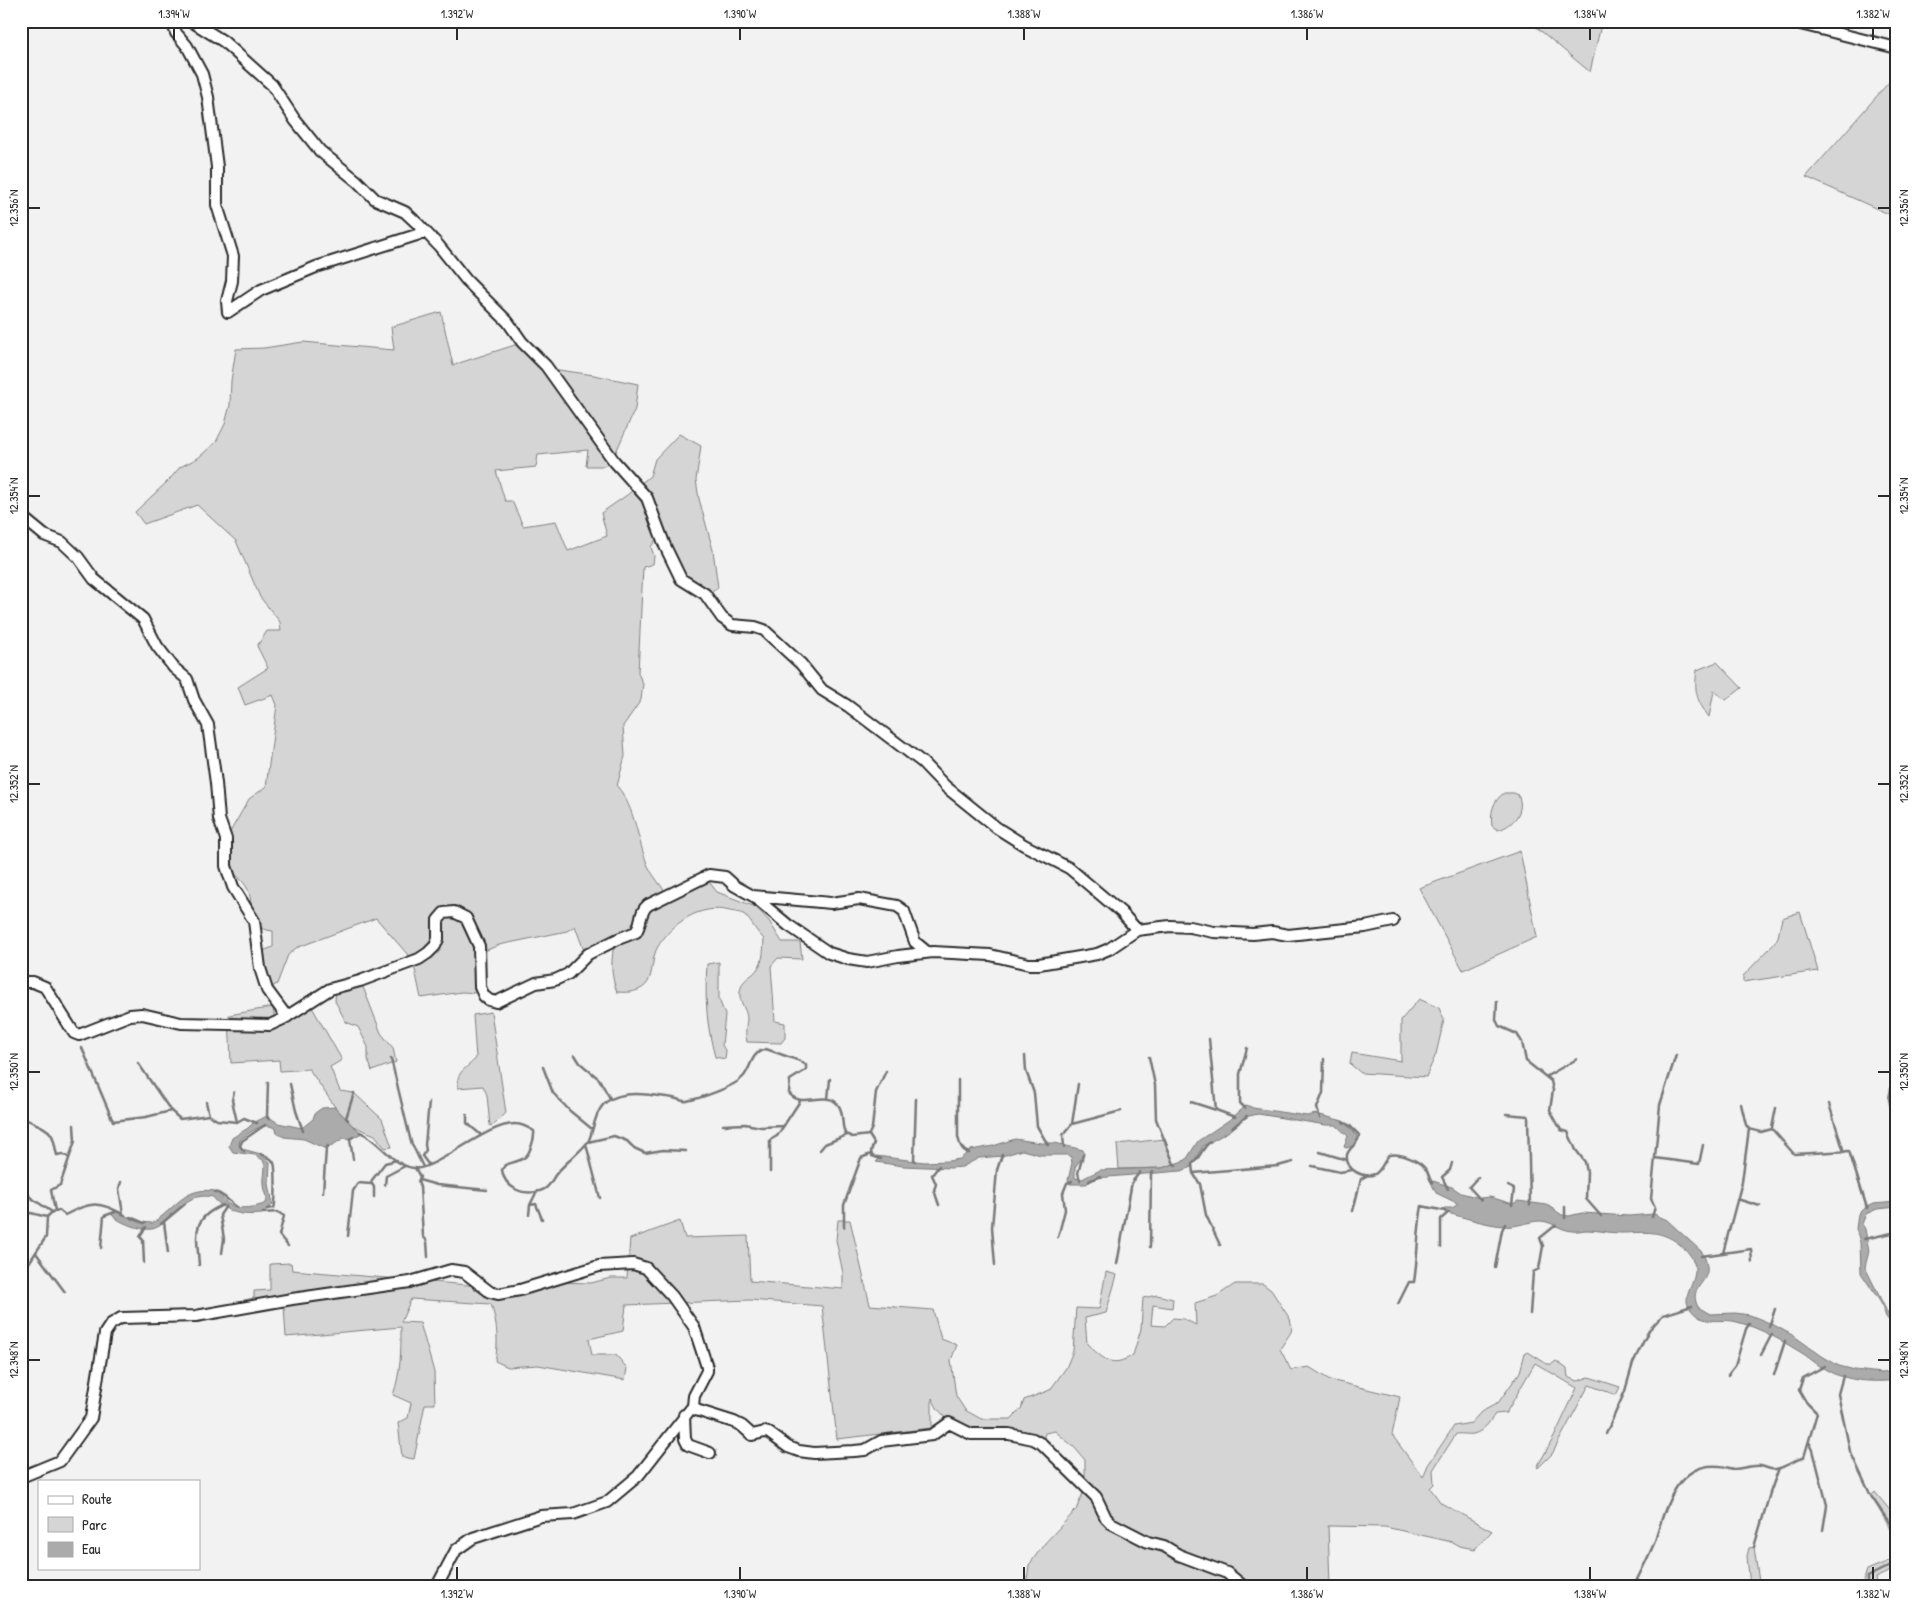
<svg xmlns="http://www.w3.org/2000/svg" width="1918" height="1607" viewBox="0 0 1918 1607" font-family="'Patrick Hand',sans-serif">
  <style>
    .green { fill: #d5d5d5; stroke: #808080 }
    .water { fill: #ababab; stroke: #787878 }
    .lines { fill: none; stroke-linecap: round; stroke-linejoin: round }
    .stream { stroke: #787878; stroke-width: 2.5 }
    .street-casing { stroke: #2b2b2b; stroke-width: 14 }
    .street { stroke: #fff; stroke-width: 10 }
    .ticks { fill: none; stroke: #2b2b2b; stroke-width: 2 }
    .neatline { fill: none; stroke: #2b2b2b; stroke-width: 2 }
    .ticks-label { font-size: 12px; text-anchor: middle; fill: #2b2b2b }
  </style>
  <rect width="100%" height="100%" fill="#f2f2f2"/>
  <filter id="ink" filterUnits="userSpaceOnUse"><feTurbulence type="fractalNoise" baseFrequency=".02" numOctaves="2"/><feDisplacementMap in="SourceGraphic" scale="10" xChannelSelector="R" yChannelSelector="G"/><feConvolveMatrix kernelMatrix="1 2 1 2 8 2 1 2 1" color-interpolation-filters="sRGB"/></filter>
  <g filter="url(#ink)">
    <path class="green" d="M1529 21H1602L1590 72Z
      M1897 73V220L1893 216 1806 177Z
      M441 312 453 365 521 343 545 368 594 375 638 384 635 409 612 461 604 466H586L588 450 538 455 536 467 496 471 505 501H512L523 526 556 521 568 551 607 536 601 513 627 495 650 476 655 459 679 434 701 446 696 480 699 499 713 550 718 588 705 596 691 589 657 538 651 547 654 556 653 564 643 567 638 673 643 684 641 700 623 726 625 756 617 786C636 809 637 840 648 866 653 876 661 886 668 895L706 878 717 892 756 907 769 921 782 942H800L802 959 778 958 771 966 775 1021 785 1023V1038L781 1043 747 1042C745 1033 746 1028 747 1019 747 1007 735 1000 742 985 743 981 749 977 753 974 764 964 763 953 764 939 756 932 752 922 745 915 741 912 735 912 730 911 700 903 672 923 657 948 652 958 653 973 648 982 642 992 628 993 617 992 610 974 611 959 615 940L586 956 575 926 567 931 499 945 482 952 486 987 479 993 462 992 421 998 414 965 408 955 376 918 296 948 288 955 277 984 267 990 258 953 273 947V931C242 928 257 903 246 886 241 878 232 872 226 866V839L249 799 266 787 277 705 273 695 245 705 238 687 268 668 257 646 267 631H281L280 622 260 597 236 541 197 505 144 524 135 512 169 480 180 467 198 458 216 442 225 424 230 405 231 381 236 349 264 348 303 342 394 350 391 327Z
      M1717 662 1742 688 1726 700 1714 691 1709 717C1696 700 1694 691 1697 670Z
      M1504 793H1514L1518 795C1526 811 1513 826 1498 830L1492 826C1490 812 1493 801 1504 793Z
      M1520 851 1537 937 1463 970 1419 888Z
      M1800 912 1818 971 1743 982V976L1774 944 1778 937 1782 918Z
      M719 962V999L725 1015 722 1045 726 1052 725 1059 715 1057C706 1023 705 999 707 964Z
      M361 982 381 1033 393 1048 396 1062 372 1071 368 1059V1047L358 1027 346 1022 335 1001 336 988Z
      M1419 999 1439 1008 1444 1020 1436 1054 1426 1077 1361 1073 1350 1064 1352 1053 1401 1061V1020Z
      M309 1002 342 1060 330 1067 340 1091 354 1093 382 1119 392 1147 385 1148 375 1135 353 1126 335 1107 309 1069 280 1071 279 1060 231 1063 229 1015 273 1007 275 1023Z
      M491 1012 506 1113 495 1124 490 1126 487 1095 483 1086 458 1088C455 1071 467 1069 476 1058L473 1015Z
      M1165 1139 1174 1164 1162 1168 1119 1169 1117 1144Z
      M838 1220H850L870 1305 933 1310 941 1339 957 1345 951 1360 956 1396 965 1410 981 1419H1011L1021 1409 1024 1400 1050 1390 1066 1368 1073 1351 1076 1308 1099 1309 1106 1272 1117 1275 1106 1313 1085 1318 1087 1344C1104 1359 1111 1369 1133 1355L1141 1329 1143 1298 1157 1295 1173 1299 1172 1308 1153 1305 1151 1325 1165 1326 1173 1318 1184 1319 1196 1325 1195 1303 1217 1296 1235 1284H1263L1271 1290 1290 1319 1292 1327 1291 1332 1280 1349 1291 1370 1309 1367 1330 1380 1400 1397 1392 1435 1423 1477 1428 1465 1454 1426 1471 1423 1481 1412 1498 1403 1520 1372 1525 1353 1528 1352 1547 1364H1552L1556 1361 1567 1369 1568 1377 1578 1381 1589 1377 1620 1387 1616 1395 1589 1385 1552 1454 1538 1468 1537 1467 1554 1437 1577 1388 1535 1363 1506 1413 1495 1414C1489 1423 1483 1432 1473 1434 1467 1435 1462 1433 1456 1434L1433 1470 1434 1484 1430 1488 1441 1503 1492 1531 1475 1549 1459 1546 1452 1542 1385 1527 1328 1526 1330 1586H1026L1029 1565 1045 1543 1076 1510 1085 1488V1460L1074 1447 1055 1431 1045 1433 1042 1444 955 1428 937 1408 932 1398V1428L837 1439 822 1306 750 1300 626 1305 623 1331 589 1339 592 1355H616L627 1368 625 1380 538 1365 508 1367 495 1361C499 1343 497 1322 491 1304L411 1299 401 1322 420 1323 434 1372 435 1404H425L414 1459 402 1457 398 1423 408 1418 411 1403 393 1395C401 1372 401 1351 401 1327L286 1337 284 1306 245 1310 244 1300 254 1298V1291L270 1290V1264L291 1263 292 1270 480 1286 486 1292 558 1282 591 1283 611 1278H627L630 1239 680 1221 685 1238 748 1236 750 1281 843 1289V1273L836 1240Z
      M1875 1492 1897 1519V1548L1888 1525 1871 1496Z
      M1754 1547 1759 1582V1586H1750L1747 1556 1749 1548Z
      M1897 1555V1568L1875 1578 1877 1586H1862L1867 1570 1896 1558Z"/>
    <path class="water" d="M1247 1105 1253 1108 1307 1116 1316 1114 1343 1121 1357 1136V1141L1353 1146 1346 1148 1344 1147 1348 1136 1336 1125H1326L1258 1114 1249 1116 1238 1122 1228 1132 1203 1146 1190 1168 1181 1171 1096 1178 1086 1184H1070L1068 1180 1072 1163 1071 1157 1067 1155H1041L1022 1150 1002 1156 979 1158 962 1167 950 1168 903 1166 876 1162 879 1159 876 1156 924 1162 948 1161 960 1159 971 1150 993 1146 1015 1139 1041 1143H1055L1083 1150 1084 1155 1075 1167V1178L1082 1179 1100 1170 1162 1168 1186 1160 1198 1141 1232 1118Z
      M335 1107 353 1126 362 1133 350 1139 344 1138 326 1149 304 1139 284 1137 277 1133 276 1129C264 1120 249 1133 240 1140L239 1144 242 1149 261 1154 270 1162 269 1184 273 1204 262 1214C242 1216 225 1213 213 1197 181 1190 172 1225 152 1229 144 1230 136 1227 129 1225 122 1222 117 1220 112 1215L114 1211 140 1222 152 1223C175 1210 183 1186 215 1191 220 1194 222 1198 226 1202 236 1211 255 1208 266 1203 269 1197 264 1191 264 1184 263 1175 267 1169 263 1160L255 1155 233 1152 229 1146 232 1138 248 1128 253 1123 265 1117H269L278 1123 302 1128 313 1119 315 1113 322 1108Z
      M1430 1180 1452 1187 1461 1193 1480 1198 1490 1197 1513 1204 1518 1201 1547 1205 1562 1215 1569 1216 1582 1213 1629 1216 1654 1214 1667 1220 1702 1252C1705 1257 1708 1266 1707 1272 1704 1286 1689 1289 1698 1307L1710 1314 1735 1313 1750 1315 1772 1324 1794 1336 1822 1356 1839 1366 1855 1370 1881 1373 1897 1371V1380C1880 1382 1861 1382 1844 1377 1829 1374 1817 1364 1805 1355 1784 1342 1761 1328 1737 1322 1720 1317 1702 1328 1689 1307 1678 1290 1717 1270 1675 1241 1657 1229 1641 1233 1621 1233 1609 1233 1598 1230 1587 1230 1582 1230 1577 1232 1572 1231 1560 1230 1551 1221 1540 1221 1528 1221 1516 1228 1503 1226 1483 1224 1463 1217 1444 1212V1208H1452L1457 1205V1203L1436 1193Z
      M1897 1202V1207L1877 1209 1866 1214 1862 1224 1865 1229 1869 1251 1865 1267 1891 1320 1897 1326V1330L1886 1317 1881 1303 1861 1273 1860 1242 1856 1229 1858 1214 1863 1209 1873 1204Z"/>
    <g class="lines">
      <path class="stream" d="M1497 1002 1496 1020 1499 1026 1517 1034 1522 1042 1526 1061 1551 1081 1553 1090 1550 1110 1561 1130 1568 1132 1576 1150 1585 1162 1587 1172 1586 1199 1601 1216
        M1209 1039 1216 1110 1235 1117
        M1894 1039 1891 1060 1892 1083 1889 1099 1897 1136
        M82 1048 113 1121 146 1117 171 1111 180 1119 209 1115 217 1120 237 1122 244 1118 257 1123
        M575 1055 580 1063 599 1079 611 1100
        M1025 1056 1026 1071 1034 1093 1037 1126 1048 1145
        M1149 1057 1155 1085 1156 1119 1174 1164 1176 1165
        M391 1059 411 1142 423 1167
        M138 1063 171 1111
        M543 1067 553 1093 570 1111 592 1129
        M1547 1076 1577 1059
        M958 1080V1137C960 1145 961 1150 969 1153
        M268 1082 267 1117 269 1119
        M290 1084 296 1111 303 1131
        M234 1092 232 1100 237 1122
        M828 1099 830 1079
        M916 1099 914 1160 916 1161
        M206 1102 209 1115
        M1191 1102 1216 1110
        M1829 1104 1844 1152
        M1245 1108 1240 1103V1074L1247 1048
        M1506 1114 1528 1116 1530 1205
        M467 1115V1123L481 1135
        M23 1118C32 1123 46 1126 51 1134 55 1140 55 1149 57 1155L63 1154 68 1157
        M1320 1118 1317 1108 1323 1093 1324 1059
        M348 1120 346 1118 354 1093
        M1343 1122 1349 1125 1359 1135C1359 1145 1349 1146 1347 1155 1345 1169 1362 1179 1375 1174 1381 1171 1384 1161 1389 1155 1401 1153 1420 1160 1427 1171 1429 1175 1429 1179 1432 1182
        M1072 1124 1078 1084
        M723 1125 745 1124 761 1127 784 1126
        M1232 1128 1247 1116
        M1772 1128 1776 1108
        M1749 1129 1761 1132 1772 1129 1794 1154 1849 1151 1867 1208
        M360 1132C380 1140 392 1166 414 1168 419 1169 425 1167 429 1165 454 1155 491 1123 516 1124 522 1124 529 1128 534 1131 535 1138 530 1154 524 1158 520 1161 510 1163 505 1165L502 1170C503 1179 509 1186 517 1190 525 1194 539 1193 546 1188 551 1184 553 1177 557 1173 564 1164 585 1148 589 1140 594 1128 595 1111 606 1102 624 1089 652 1095 673 1098 678 1099 683 1102 687 1101 701 1098 734 1087 743 1077 752 1067 750 1053 766 1049L800 1061 806 1065V1070L790 1080 789 1093C801 1110 828 1088 839 1106 844 1114 841 1125 845 1133L852 1137 869 1135 874 1143 871 1151 872 1156 881 1159
        M869 1134 872 1128 876 1092 886 1071
        M353 1137 350 1139 353 1159
        M588 1142 614 1136 627 1141 634 1148 645 1153 663 1150 686 1151
        M586 1144 600 1198
        M1064 1147 1063 1135 1072 1124 1121 1111
        M820 1150 825 1144 847 1135
        M244 1151 240 1146 242 1141 265 1125
        M1320 1152 1347 1160
        M261 1154C267 1156 272 1158 274 1163 276 1167 276 1204 274 1208L267 1209
        M1655 1158 1699 1164 1703 1145
        M428 1164 422 1156 426 1150 425 1145 429 1102
        M1192 1164C1200 1158 1202 1148 1210 1142
        M1192 1164 1193 1173 1200 1184 1206 1215 1220 1245
        M1312 1166 1340 1172 1352 1170
        M415 1168 420 1177 418 1182 420 1187 423 1236 427 1241 428 1257
        M770 1172V1140L777 1136 800 1101
        M1193 1173 1278 1166 1293 1162
        M1478 1177 1469 1187 1481 1200
        M419 1180 437 1185 487 1190
        M1080 1180 1078 1173 1083 1155
        M21 1181 30 1197 52 1212
        M1089 1181 1100 1176
        M121 1182 119 1189 123 1214
        M372 1184 374 1187V1197
        M385 1185 386 1176 405 1166
        M1508 1186 1514 1189 1512 1205
        M1448 1189 1442 1177 1450 1170 1452 1163
        M215 1192C224 1194 229 1202 237 1207
        M323 1192 326 1149 328 1146
        M1737 1199 1760 1206
        M530 1205 536 1204 542 1219
        M939 1205 934 1190 936 1184 932 1175 939 1166
        M55 1211 51 1190 60 1185 75 1141 74 1125
        M1353 1211 1361 1179 1368 1175
        M263 1213 278 1212 284 1216 279 1235 288 1246
        M21 1214 31 1213 47 1217
        M529 1215 530 1205 537 1191
        M130 1217 144 1223
        M1652 1217 1655 1207 1651 1199 1660 1105 1676 1055
        M1565 1218V1207
        M164 1222 168 1253
        M161 1224 185 1204
        M844 1227V1205L861 1158 871 1154
        M348 1236 353 1191 358 1183 371 1184 372 1180 385 1163 397 1160
        M1058 1237 1065 1210 1063 1193 1067 1183 1072 1181
        M1864 1239 1897 1232
        M1150 1247 1151 1173 1153 1172
        M1441 1247V1219L1449 1212
        M101 1248 104 1216 115 1212
        M36 1253 65 1292
        M222 1253 224 1239 220 1215 226 1206
        M1723 1253 1751 1249 1752 1262
        M1701 1256 1723 1253 1742 1182 1749 1129 1746 1125 1741 1104
        M144 1263 143 1240 140 1237 146 1227
        M1117 1264 1132 1182 1140 1172
        M199 1265C197 1234 190 1219 223 1205
        M995 1265 992 1227 997 1170 1002 1155
        M1495 1267 1502 1230 1505 1224
        M21 1275 46 1237 47 1217 52 1212 59 1210 65 1215C93 1201 97 1201 125 1215
        M1398 1304 1409 1282H1414C1418 1257 1417 1231 1422 1206L1445 1211
        M1530 1314 1533 1272 1539 1269 1543 1246 1540 1238 1556 1225
        M1769 1327 1775 1309
        M1761 1355 1772 1334
        M1728 1375 1735 1366 1746 1329 1749 1324
        M1774 1375 1785 1341
        M1843 1376 1838 1394 1850 1451 1871 1496 1897 1534
        M1606 1434 1625 1391 1633 1363 1649 1330 1663 1315 1692 1306
        M1809 1442 1813 1450 1827 1505 1823 1530
        M1754 1547 1770 1493 1779 1468
        M1634 1586C1641 1571 1649 1556 1655 1541 1665 1508 1677 1461 1720 1466 1725 1466 1730 1469 1735 1469 1744 1468 1753 1465 1761 1466 1769 1468 1770 1471 1780 1468 1788 1465 1796 1460 1804 1457L1817 1413 1806 1402 1799 1390 1803 1378 1825 1366
        M1867 1586V1577L1897 1562"/>
      <defs>
        <path id="street" d="M172 21 176 33 187 46 202 74 208 97 217 167V205L233 256 232 281 227 301 228 312
          M191 21 223 41 272 85 295 120 320 151 357 181 375 199 405 212 419 225 439 246 467 281 508 322 522 342 546 366 614 461 647 498 665 546 681 579 705 594 722 618 732 625 755 627 764 630 801 664 822 690 848 706 922 762 946 787 997 828 1024 845 1069 868 1121 912 1137 930
          M1788 21 1897 48
          M228 312 261 290 316 267 426 232
          M21 516 44 535 62 542 78 557 94 579 143 619 157 646 174 668 187 679 194 700 208 725 216 783 219 819 226 839V866L233 887 254 921 260 968 267 990 287 1017
          M753 896 831 903 859 899 897 906 904 911 915 942 927 952
          M21 982H33L45 987 74 1033 79 1035 130 1015 142 1014 181 1023 270 1025 283 1019 330 989 360 981 419 959 428 953 435 946 438 939V920L444 913 454 912 466 918 479 946 480 987 484 996 489 1000 496 1002 536 983 555 980 568 974 588 954 618 939 636 932C642 923 639 912 648 905L709 875 725 877 735 886 753 896 788 925 829 953 848 959 867 962 898 956 933 952 990 955 1029 964H1039L1097 954 1109 949 1137 930 1145 929 1170 926 1190 927 1214 932 1253 934 1272 932 1288 935 1365 927 1393 921
          M684 1415 685 1439 688 1445 710 1453
          M21 1477 60 1461 91 1418 105 1333 111 1324 121 1318 196 1316 292 1299 410 1282 451 1270 464 1272 490 1292 498 1294 520 1290 599 1266 633 1264 646 1268 672 1296 694 1327 707 1367V1371L694 1396 693 1406 696 1410 734 1422 742 1426 752 1435 765 1432 769 1433 788 1447 799 1451 814 1453 854 1451 865 1450 881 1441 932 1435 949 1423 971 1434H1009L1033 1439 1042 1444 1096 1497 1106 1518 1111 1523 1148 1542 1164 1546 1179 1555 1227 1573 1243 1586
          M437 1586 456 1550 473 1538 541 1516 573 1514 607 1502 638 1476 693 1406"/>
      </defs>
      <use href="#street" class="street-casing"/>
      <use href="#street" class="street"/>
    </g>
  </g>
  <path class="ticks" d="M174 28V40M457 28V40M740 28V40M1024 28V40M1307 28V40M1590 28V40M1873 28V40M28 208H40M1878 208H1890M28 496H40M1878 496H1890M28 784H40M1878 784H1890M28 1072H40M1878 1072H1890M28 1360H40M1878 1360H1890M457 1567V1580M740 1567V1580M1024 1567V1580M1307 1567V1580M1590 1567V1580M1873 1567V1580"/>
  <rect width="1918" height="1607" fill="none" stroke="#fff" stroke-width="55"/>
  <rect x="38" y="1480" width="162" height="90" fill="#ffffff" stroke="#aaaaaa"/>
  <rect x="48" y="1496" width="25" height="8" fill="#ffffff" stroke="#aaaaaa"/>
  <text x="82" y="1504" font-size="15" fill="#2b2b2b">Route</text>
  <rect x="48" y="1517" width="25" height="15" fill="#d5d5d5" stroke="#aaaaaa"/>
  <text x="82" y="1530" font-size="15" fill="#2b2b2b">Parc</text>
  <rect x="48" y="1542" width="25" height="15" fill="#ababab" stroke="#aaaaaa"/>
  <text x="82" y="1554" font-size="15" fill="#2b2b2b">Eau</text>
  <rect x="28" y="28" width="1862" height="1552" class="neatline"/>
  <g class="ticks-label">
    <text x="174" y="18">1.394°W</text>
    <text x="457" y="18">1.392°W</text>
    <text x="740" y="18">1.390°W</text>
    <text x="1024" y="18">1.388°W</text>
    <text x="1307" y="18">1.386°W</text>
    <text x="1590" y="18">1.384°W</text>
    <text x="1873" y="18">1.382°W</text>
    <text transform="translate(14 208) rotate(-90)" y="4">12.356°N</text>
    <text transform="translate(1904 208) rotate(-90)" y="4">12.356°N</text>
    <text transform="translate(14 496) rotate(-90)" y="4">12.354°N</text>
    <text transform="translate(1904 496) rotate(-90)" y="4">12.354°N</text>
    <text transform="translate(14 784) rotate(-90)" y="4">12.352°N</text>
    <text transform="translate(1904 784) rotate(-90)" y="4">12.352°N</text>
    <text transform="translate(14 1072) rotate(-90)" y="4">12.350°N</text>
    <text transform="translate(1904 1072) rotate(-90)" y="4">12.350°N</text>
    <text transform="translate(14 1360) rotate(-90)" y="4">12.348°N</text>
    <text transform="translate(1904 1360) rotate(-90)" y="4">12.348°N</text>
    <text x="457" y="1598">1.392°W</text>
    <text x="740" y="1598">1.390°W</text>
    <text x="1024" y="1598">1.388°W</text>
    <text x="1307" y="1598">1.386°W</text>
    <text x="1590" y="1598">1.384°W</text>
    <text x="1873" y="1598">1.382°W</text>
  </g>
</svg>
